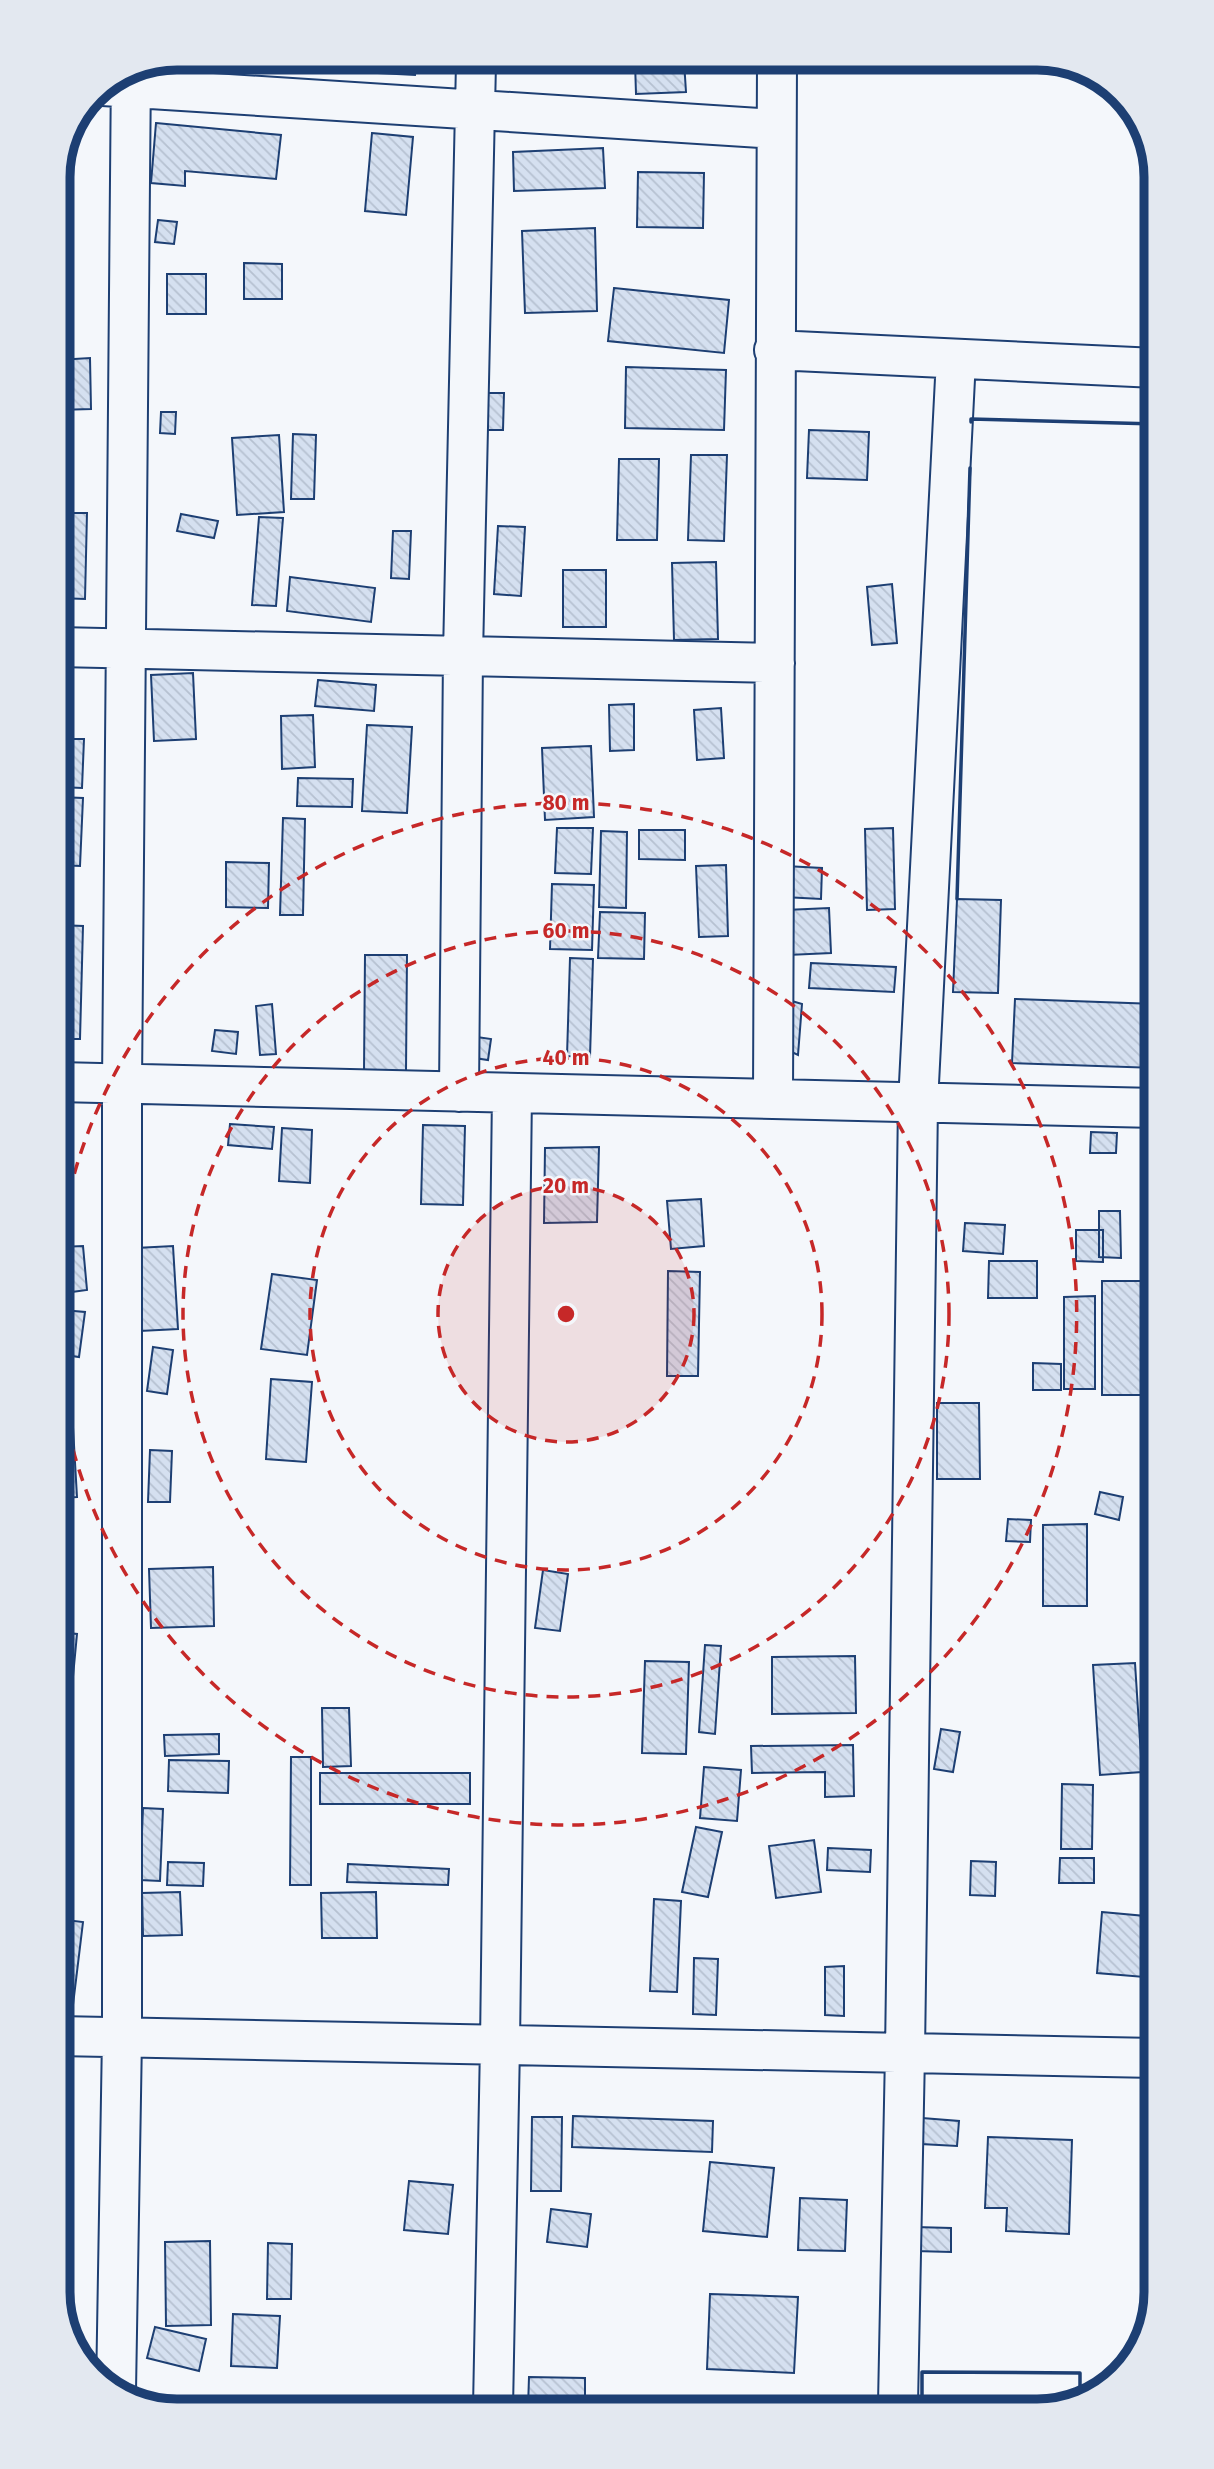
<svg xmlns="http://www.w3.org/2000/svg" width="1214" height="2469" viewBox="0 0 1214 2469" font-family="'Fira Sans',sans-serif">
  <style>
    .building { fill: url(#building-back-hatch); stroke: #1d3f73; stroke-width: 2 }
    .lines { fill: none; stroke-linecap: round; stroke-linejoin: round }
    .street-casing { stroke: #1d3f73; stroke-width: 42 }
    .street { stroke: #f4f7fb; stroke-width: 38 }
    .wall { stroke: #1d3f73; stroke-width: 3.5 }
    .ring { fill: none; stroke: #c62828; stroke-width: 3.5; stroke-dasharray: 12 9 }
    .rim { fill: none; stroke: #1d3f73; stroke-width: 9 }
    .centre { fill: #c62828; stroke: #f4f7fb; stroke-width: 3.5 }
    .ring-label { font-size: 21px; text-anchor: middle; font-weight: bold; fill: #c62828; stroke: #f4f7fb; stroke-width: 5; stroke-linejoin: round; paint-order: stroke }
  </style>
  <defs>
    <pattern id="building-back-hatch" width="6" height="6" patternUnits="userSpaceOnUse" patternTransform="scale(1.75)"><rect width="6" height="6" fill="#d5e0f0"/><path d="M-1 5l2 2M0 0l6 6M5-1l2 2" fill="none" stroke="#b6c1d1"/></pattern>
  </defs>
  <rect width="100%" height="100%" fill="#f4f7fb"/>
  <path class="building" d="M684 61 686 92 636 94 635 62Z
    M416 64 415 75 321 70 322 65Z
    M156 123 281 135 276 179 185 171V186L151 183Z
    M372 133 413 137 406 215 365 211Z
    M603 148 605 188 514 191 513 152Z
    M638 172 704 173 703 228 637 227Z
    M158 220 177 222 174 244 155 242Z
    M595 228 597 311 525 313 522 231Z
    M244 263 282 264V299H244Z
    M167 274H206V314H167Z
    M614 288 729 300 724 353 608 341Z
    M90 358 91 409 58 410V360Z
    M626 367 726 370 724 430 625 428Z
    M480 393H504L503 430H479Z
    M161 412H176L175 434 160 433Z
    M809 430 869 432 867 480 807 478Z
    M293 434 316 435 314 499H291Z
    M279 435 284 512 237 515 232 438Z
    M691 455H727L724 541 688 540Z
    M619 459H659L657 540H617Z
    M58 513H87L85 599 58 598Z
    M181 514 218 521 214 538 177 531Z
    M259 517 283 518 276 606 252 605Z
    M498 526 525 527 521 596 494 594Z
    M393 531H411L409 579 391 578Z
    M716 562 718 639 674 640 672 563Z
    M563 570H606V627H563Z
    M290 577 375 588 371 622 287 611Z
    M892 584 897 643 872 645 867 587Z
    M193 673 196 739 154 741 151 675Z
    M318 680 376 685 374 711 315 706Z
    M634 704V750L610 751 609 705Z
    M721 708 724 758 697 760 694 710Z
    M313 715 315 767 282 769 281 716Z
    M367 725 412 727 407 813 362 811Z
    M62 739H84L82 788 60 787Z
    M591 746 594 817 545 820 542 748Z
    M298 778 353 779 352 807 297 806Z
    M58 797 83 798 80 866 58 865Z
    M283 818 305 819 303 915H280Z
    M557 828H593L591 874 555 873Z
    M893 828 895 909 867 910 865 829Z
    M639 830H685V860L639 859Z
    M601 831 627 832 626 908 599 907Z
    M226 862 269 863 268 908 226 907Z
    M726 865 728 936 699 937 696 866Z
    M785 866 822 868 821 899 784 897Z
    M552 884 594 885 592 950 550 949Z
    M957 899 1001 900 998 993 953 992Z
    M829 908 831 953 788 955 786 910Z
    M600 912 645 913 644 959 598 958Z
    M58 925 83 926 80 1039H58Z
    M365 955H407L406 1071H364Z
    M570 958 593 959 590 1057 567 1056Z
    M811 963 896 967 894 992 809 988Z
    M775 996 802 1004 798 1055 777 1045Z
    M1015 999 1156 1004V1068L1012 1063Z
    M272 1004 276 1054 260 1055 256 1006Z
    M215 1030 238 1032 236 1054 212 1051Z
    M470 1036 491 1039 488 1060 467 1057Z
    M230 1124 274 1127 272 1149 228 1145Z
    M423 1125 465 1126 463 1205 421 1204Z
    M282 1128 312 1130 310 1183 279 1181Z
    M1091 1132 1117 1133 1116 1153H1090Z
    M599 1147 597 1222 544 1223 545 1148Z
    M701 1199 704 1246 671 1249 667 1201Z
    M1099 1211H1120L1121 1258 1099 1257Z
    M965 1223 1005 1225 1003 1254 963 1251Z
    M1076 1230H1103V1262L1076 1261Z
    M83 1246 87 1290 64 1293 60 1247Z
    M173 1246 178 1329 140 1331 136 1248Z
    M989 1261H1037V1298H988Z
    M668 1271 700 1272 698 1376H667Z
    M272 1274 317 1280 307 1355 261 1349Z
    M1102 1281H1147V1395H1102Z
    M1095 1296V1389H1064V1297Z
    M62 1310 85 1312 79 1357 58 1354Z
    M153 1347 173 1350 167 1394 147 1391Z
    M1033 1363 1061 1364V1390H1033Z
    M271 1379 312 1382 306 1462 266 1459Z
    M937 1403H979L980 1479H937Z
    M72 1410 77 1497 58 1498V1411Z
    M150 1450 172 1451 170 1502H148Z
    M1100 1492 1123 1497 1119 1520 1095 1514Z
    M1008 1519 1031 1520 1030 1542 1006 1541Z
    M1087 1524V1606H1043V1525Z
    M213 1567 214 1626 151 1628 149 1569Z
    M543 1570 568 1574 560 1631 535 1628Z
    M58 1632 77 1634 72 1687 58 1685Z
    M705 1645 721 1646 715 1734 699 1732Z
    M855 1656 856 1713 772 1714V1657Z
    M645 1661 689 1662 686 1754 642 1753Z
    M1135 1663 1142 1772 1100 1775 1093 1665Z
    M322 1708H349L351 1766 323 1767Z
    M941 1729 960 1732 953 1772 934 1769Z
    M219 1734V1754L165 1756 164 1735Z
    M853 1745 854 1796 825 1797V1772L752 1773 751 1746Z
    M291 1757H311V1885H290Z
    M169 1760 229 1761 228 1793 168 1791Z
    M704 1767 741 1770 737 1821 700 1818Z
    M320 1773H470V1804H320Z
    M1062 1784 1093 1785 1092 1849H1061Z
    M143 1808 163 1809 160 1881 140 1880Z
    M696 1827 722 1832 708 1897 682 1892Z
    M814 1840 821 1892 776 1898 769 1846Z
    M828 1848 871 1850 870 1872 827 1870Z
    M1060 1858H1094V1883H1059Z
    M971 1861 996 1862 995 1896 970 1895Z
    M168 1862 204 1863 203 1886 167 1885Z
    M348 1864 449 1869 448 1885 347 1882Z
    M180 1892 182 1935 143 1936 142 1893Z
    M376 1892 377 1938H322L321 1893Z
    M654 1899 681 1901 677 1992 650 1991Z
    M1102 1912 1156 1917V1978L1097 1973Z
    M58 1919 83 1922 72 2013 58 2011Z
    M694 1958 718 1959 716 2015 693 2014Z
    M844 1966V2016L825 2015V1967Z
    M58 2108 69 2109 66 2132 58 2131Z
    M573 2116 713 2121 712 2152 572 2147Z
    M532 2117H562L561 2191H531Z
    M922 2118 959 2121 957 2146 921 2144Z
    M988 2137 1072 2140 1069 2234 1006 2231 1007 2208H985Z
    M710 2162 774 2168 767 2237 703 2231Z
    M409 2181 453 2185 448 2234 404 2230Z
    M800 2198 847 2200 845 2251 798 2250Z
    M551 2209 591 2214 587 2247 547 2242Z
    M915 2227 951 2228V2252L915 2251Z
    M210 2241 211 2325 166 2326 165 2242Z
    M268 2243 292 2244 291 2299H267Z
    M710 2294 798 2297 794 2373 707 2369Z
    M233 2314 280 2316 277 2368 231 2366Z
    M155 2327 206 2339 199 2371 147 2358Z
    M529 2377 585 2378V2407L528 2408Z"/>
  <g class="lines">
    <defs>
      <path id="street" d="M103 86 776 129
        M774 350 1156 368
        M58 647 775 663
        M58 1082 1156 1108
        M459 1092 463 655 476 63
        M773 1099 777 61
        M58 2036 1156 2058
        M116 2391 122 2037V1084L131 67
        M898 2404 905 2053 918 1103 956 359
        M493 2408 500 2045 512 1093"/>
    </defs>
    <use href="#street" class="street-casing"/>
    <use href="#street" class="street"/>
    <path class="wall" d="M971 422V419L1156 424
      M957 899 970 468
      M922 2404V2372L1080 2373V2402"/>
  </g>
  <circle cx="566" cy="1314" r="128" fill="#c62828" fill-opacity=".12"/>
  <g class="ring">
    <circle cx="566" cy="1314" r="128"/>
    <circle cx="566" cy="1314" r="256"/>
    <circle cx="566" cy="1314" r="383"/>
    <path d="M58 1256A511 511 0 1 1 58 1372"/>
  </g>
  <path d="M0 0H1214V2469H0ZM177 70H1037A107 107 0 0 1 1144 177V2292A107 107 0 0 1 1037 2399H177A107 107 0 0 1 70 2292V177A107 107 0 0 1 177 70Z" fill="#e3e8f0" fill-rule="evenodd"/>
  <path class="rim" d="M177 70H1037A107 107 0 0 1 1144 177V2292A107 107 0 0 1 1037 2399H177A107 107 0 0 1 70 2292V177A107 107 0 0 1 177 70Z"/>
  <circle cx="566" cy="1314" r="10" class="centre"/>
  <g class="ring-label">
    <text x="566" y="810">80 m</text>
    <text x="566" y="938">60 m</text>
    <text x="566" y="1065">40 m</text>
    <text x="566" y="1193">20 m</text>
  </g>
</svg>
